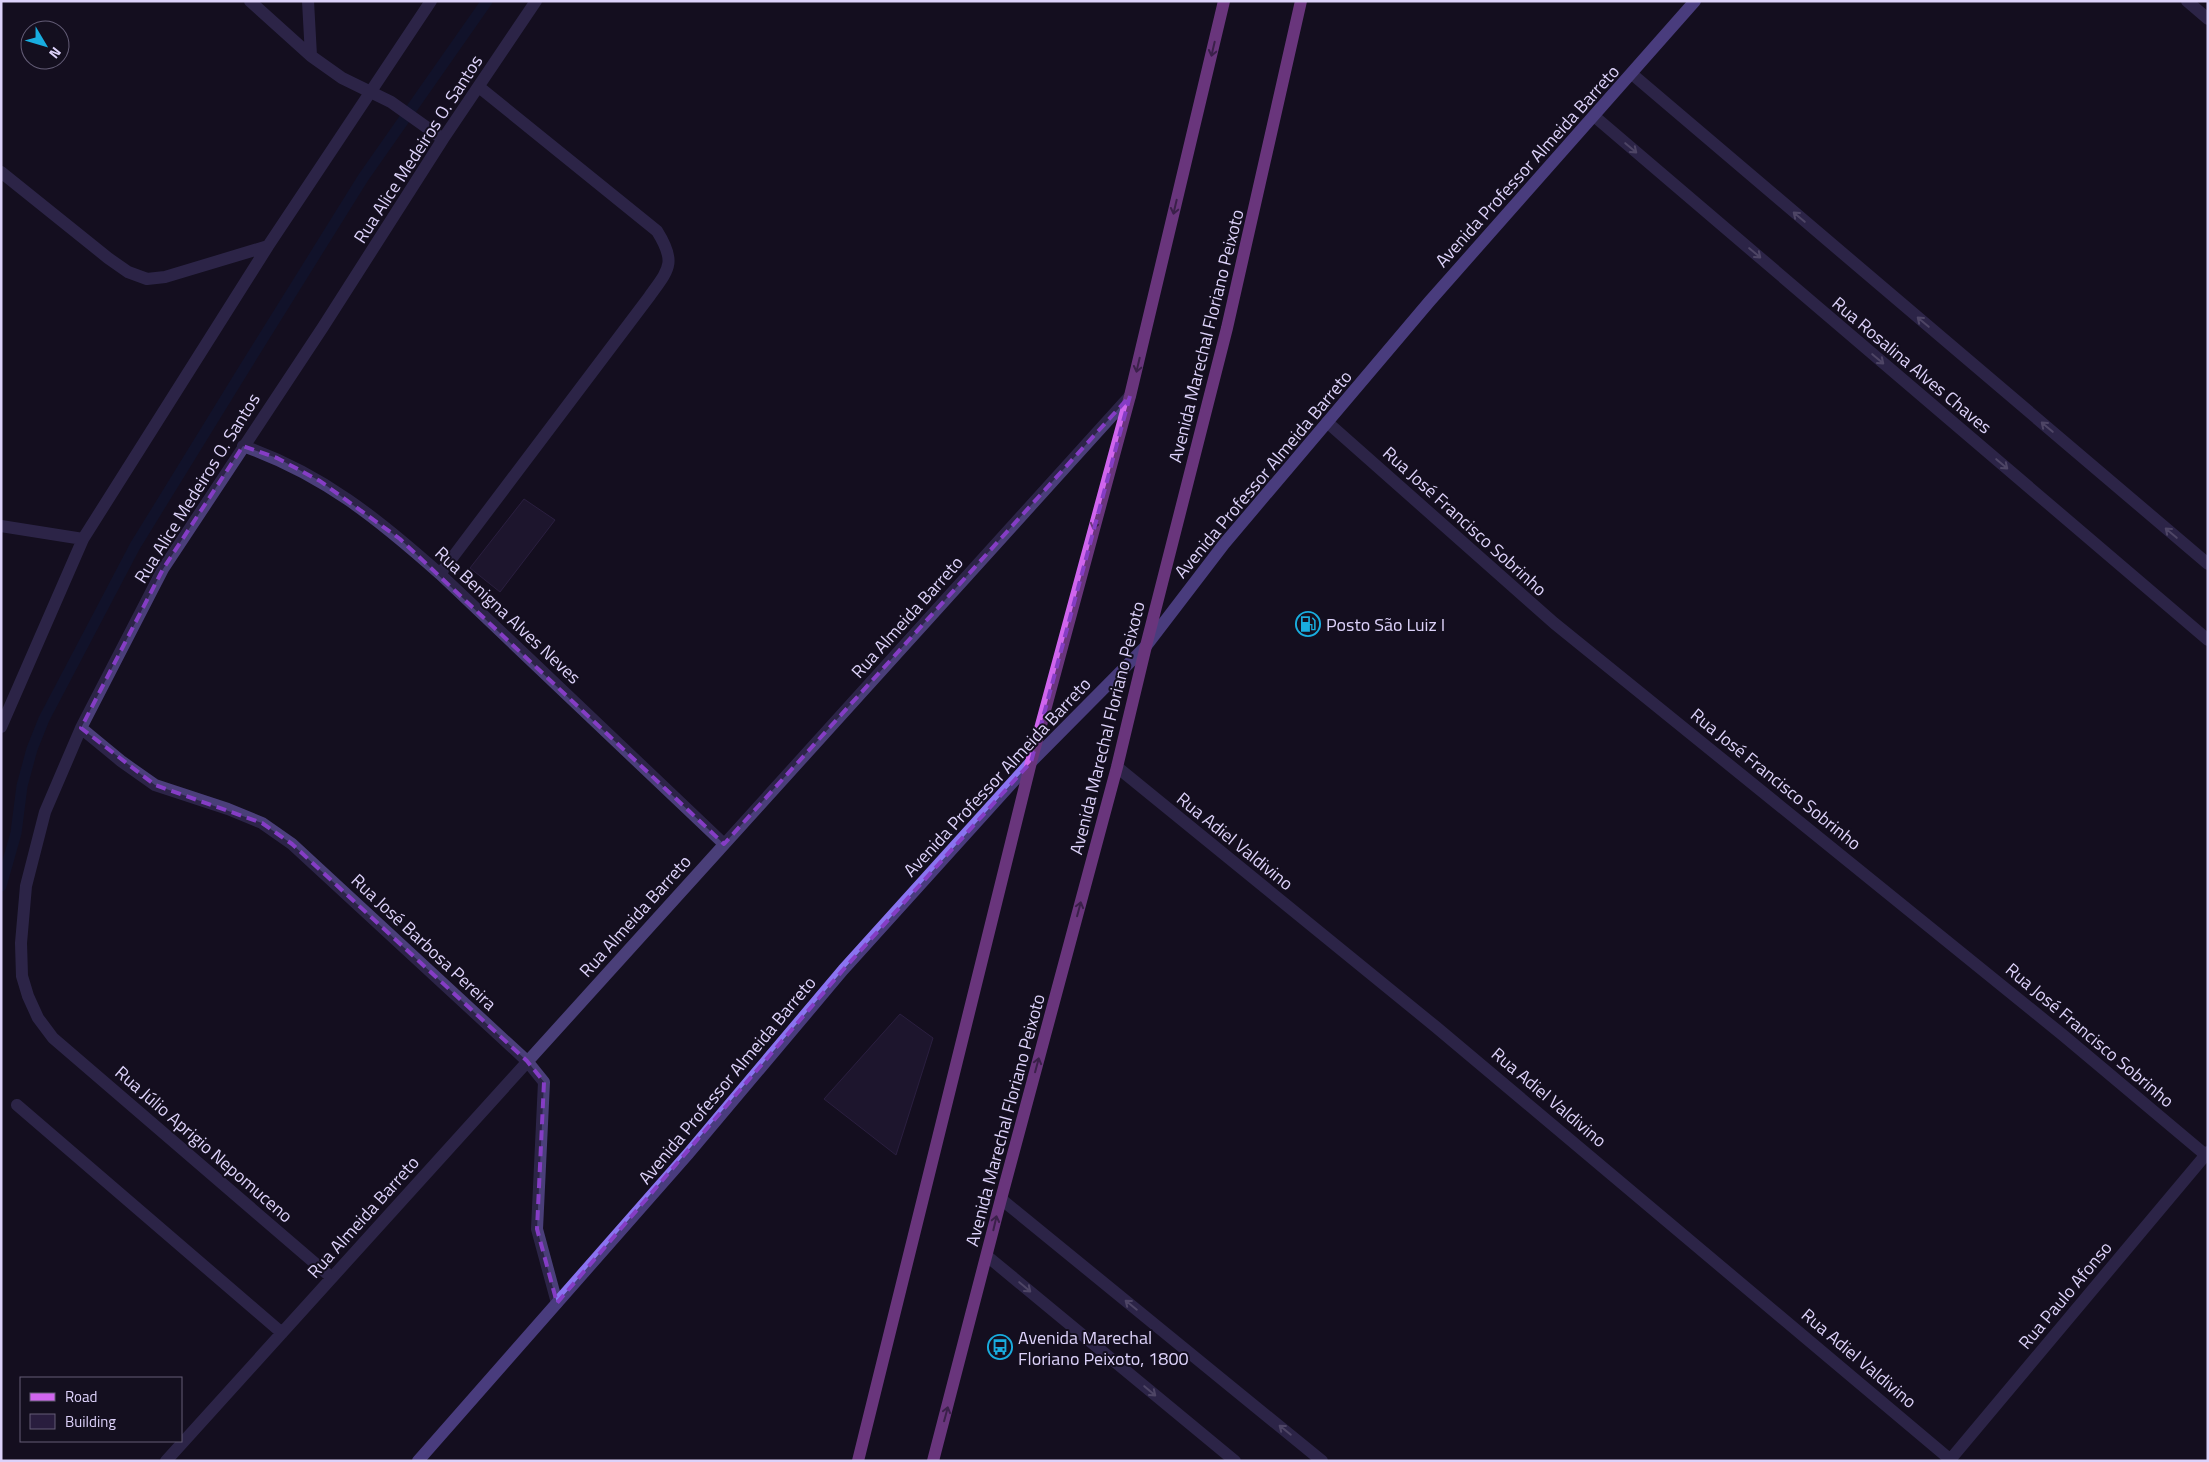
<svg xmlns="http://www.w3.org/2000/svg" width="2209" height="1462" viewBox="0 0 2209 1462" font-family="'Titillium Web',sans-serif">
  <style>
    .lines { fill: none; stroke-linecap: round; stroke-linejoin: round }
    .stream { stroke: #0e1739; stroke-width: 11 }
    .building { fill: #291d3e; stroke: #453267 }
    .minor { stroke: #4a3f79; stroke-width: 12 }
    .secondary { stroke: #8a74f0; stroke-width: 12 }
    .primary { stroke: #d065ee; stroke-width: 12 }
    .oneway { stroke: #69367c }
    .oneway2 { stroke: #9488ba }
    .marked { fill: none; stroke: #853dc5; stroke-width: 4; stroke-dasharray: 10 6; stroke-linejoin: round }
    .labels { text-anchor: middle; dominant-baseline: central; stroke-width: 4; stroke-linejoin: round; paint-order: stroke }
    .street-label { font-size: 18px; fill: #ddd2fa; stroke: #140f1f }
    .poi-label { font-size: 18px; fill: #ddd2fa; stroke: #140f1f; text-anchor: start }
  </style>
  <rect width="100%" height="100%" fill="#140f1f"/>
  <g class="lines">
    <path class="stream" d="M1 886 16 833 22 786 32 749 44 719 135 546 244 369 363 178 487 1"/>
  </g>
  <path class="building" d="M524 499 555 520 500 592 470 568Z
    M900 1014 933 1038 896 1155 824 1099Z"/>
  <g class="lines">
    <path class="minor" d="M250 1 311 56 342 78 391 102 443 139
      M308 1 311 56
      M2187 1 2208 19
      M1632 74 2208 564
      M1594 116 2208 640
      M1 172 108 258 128 272 147 279 165 277 268 246
      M1327 422 1554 623 2064 1036 2208 1157
      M243 446C323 474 378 519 440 574L724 844
      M1 526 83 539
      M440 574 649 297C669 269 677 263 657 231L479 87
      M1 727 83 539 268 246 431 1
      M81 728 121 761 155 785 228 809 262 823 292 844 527 1061 544 1082 537 1229 557 1303
      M1117 767 1436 1027 1952 1461
      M17 1105 282 1333
      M1001 1199 1322 1461
      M987 1256 1235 1461
      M331 1277 53 1038 38 1018 28 996 22 976 21 943 26 886 45 812 81 728 163 569 323 327 443 139 536 1
      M166 1461 1130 396
      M1949 1461 2208 1152"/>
    <path class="secondary" d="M418 1461 688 1154 843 970 1031 762 1146 646 1224 544 1429 302 1695 1"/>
    <path class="primary" d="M858 1461 1031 762 1130 396 1224 1
      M933 1461 1001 1199 1117 767 1146 646 1227 328 1301 1"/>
  </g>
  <defs><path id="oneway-shaft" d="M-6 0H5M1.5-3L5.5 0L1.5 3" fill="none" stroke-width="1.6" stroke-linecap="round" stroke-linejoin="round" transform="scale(1.25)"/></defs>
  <g class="oneway">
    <use href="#oneway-shaft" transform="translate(1213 49) rotate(103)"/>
    <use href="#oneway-shaft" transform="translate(1175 207) rotate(103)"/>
    <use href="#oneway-shaft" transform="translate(1138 365) rotate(103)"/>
    <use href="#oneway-shaft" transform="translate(1095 522) rotate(105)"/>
    <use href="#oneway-shaft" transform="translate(1079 909) rotate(-75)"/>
    <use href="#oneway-shaft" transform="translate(1037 1065) rotate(-75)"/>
    <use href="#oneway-shaft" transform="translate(995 1223) rotate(-77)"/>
    <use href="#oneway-shaft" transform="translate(946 1414) rotate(-75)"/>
  </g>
  <g class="oneway2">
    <use href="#oneway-shaft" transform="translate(1631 148) rotate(40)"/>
    <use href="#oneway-shaft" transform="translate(1799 217) rotate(-140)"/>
    <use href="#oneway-shaft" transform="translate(1755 253) rotate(40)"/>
    <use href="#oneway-shaft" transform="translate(1923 322) rotate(-140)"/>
    <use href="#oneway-shaft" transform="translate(1878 359) rotate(40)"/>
    <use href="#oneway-shaft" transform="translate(2047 427) rotate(-140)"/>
    <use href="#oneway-shaft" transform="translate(2002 464) rotate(40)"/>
    <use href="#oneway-shaft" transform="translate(2171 533) rotate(-140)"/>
    <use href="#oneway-shaft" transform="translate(1025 1287) rotate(40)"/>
    <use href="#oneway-shaft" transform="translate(1131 1305) rotate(-141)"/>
    <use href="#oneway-shaft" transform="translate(1150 1391) rotate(40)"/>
    <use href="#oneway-shaft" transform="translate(1285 1430) rotate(-141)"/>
  </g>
  <path d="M0 0H2209V1462H0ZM1130 396 1031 762 843 970 557 1303 537 1229 544 1082 527 1061 292 844 262 823 155 785 81 728 163 569 243 446 277 458 320 481 400 539 724 844Z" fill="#140f1f" fill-opacity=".55" fill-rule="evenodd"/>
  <path class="marked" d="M1130 396 1031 762 843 970 557 1303 537 1229 544 1082 527 1061 292 844 262 823 155 785 81 728 163 569 243 446 277 458 320 481 400 539 724 844Z"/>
  <defs>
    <symbol id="fuel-ring" viewBox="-11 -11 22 22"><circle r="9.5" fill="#140f1f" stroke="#19addf" stroke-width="1.5"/><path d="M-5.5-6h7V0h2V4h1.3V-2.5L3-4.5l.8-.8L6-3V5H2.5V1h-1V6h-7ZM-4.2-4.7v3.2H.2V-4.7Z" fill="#19addf"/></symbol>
    <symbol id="bus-ring" viewBox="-11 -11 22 22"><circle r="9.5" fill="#140f1f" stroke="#19addf" stroke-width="1.5"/><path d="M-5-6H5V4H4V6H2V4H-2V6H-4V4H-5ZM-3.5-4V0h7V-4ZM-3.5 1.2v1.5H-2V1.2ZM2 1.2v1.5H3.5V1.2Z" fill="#19addf"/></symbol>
  </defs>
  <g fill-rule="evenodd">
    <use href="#fuel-ring" x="1294" y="610" width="28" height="28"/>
    <use href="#bus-ring" x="986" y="1333" width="28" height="28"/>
  </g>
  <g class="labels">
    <g class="street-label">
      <text transform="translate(418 149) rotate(-57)">Rua Alice Medeiros O. Santos</text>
      <text transform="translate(1527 166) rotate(-48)">Avenida Professor Almeida Barreto</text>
      <text transform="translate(1206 336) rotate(-76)">Avenida Marechal Floriano Peixoto</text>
      <text transform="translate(1912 365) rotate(40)">Rua Rosalina Alves Chaves</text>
      <text transform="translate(1263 474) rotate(-50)">Avenida Professor Almeida Barreto</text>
      <text transform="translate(197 488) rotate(-58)">Rua Alice Medeiros O. Santos</text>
      <text transform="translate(1465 521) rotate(42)">Rua José Francisco Sobrinho</text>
      <text transform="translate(508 615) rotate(43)">Rua Benigna Alves Neves</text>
      <text transform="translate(907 617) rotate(-48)">Rua Almeida Barreto</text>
      <text transform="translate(1107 728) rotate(-76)">Avenida Marechal Floriano Peixoto</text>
      <text transform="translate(997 777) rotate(-47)">Avenida Professor Almeida Barreto</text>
      <text transform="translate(1776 779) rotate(39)">Rua José Francisco Sobrinho</text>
      <text transform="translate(1235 841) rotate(39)">Rua Adiel Valdivino</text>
      <text transform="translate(635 916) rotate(-48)">Rua Almeida Barreto</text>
      <text transform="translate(424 942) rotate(43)">Rua José Barbosa Pereira</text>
      <text transform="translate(2090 1035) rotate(40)">Rua José Francisco Sobrinho</text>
      <text transform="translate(727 1080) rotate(-50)">Avenida Professor Almeida Barreto</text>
      <text transform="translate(1549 1097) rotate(40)">Rua Adiel Valdivino</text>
      <text transform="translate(1005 1120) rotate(-75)">Avenida Marechal Floriano Peixoto</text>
      <text transform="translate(204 1144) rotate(41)">Rua Júlio Aprigio Nepomuceno</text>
      <text transform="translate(363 1217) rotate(-48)">Rua Almeida Barreto</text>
      <text transform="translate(2065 1295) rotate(-50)">Rua Paulo Afonso</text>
      <text transform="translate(1859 1358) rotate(40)">Rua Adiel Valdivino</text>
    </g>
    <g class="poi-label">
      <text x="1326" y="624">Posto São Luiz I</text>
      <text x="1018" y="1337">Avenida Marechal<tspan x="1018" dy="21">Floriano Peixoto, 1800</tspan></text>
    </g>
  </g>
  <rect width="2209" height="1462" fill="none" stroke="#ddd2fa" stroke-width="5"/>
  <rect x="20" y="1377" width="162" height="65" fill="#140f1f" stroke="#645d77"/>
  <rect x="30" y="1393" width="25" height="8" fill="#d065ee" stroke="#645d77"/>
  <text x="65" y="1402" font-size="15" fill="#ddd2fa">Road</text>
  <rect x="30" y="1414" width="25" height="15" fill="#291d3e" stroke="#645d77"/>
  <text x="65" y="1427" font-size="15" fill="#ddd2fa">Building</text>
  <g transform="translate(45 45) rotate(128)"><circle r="24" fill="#140f1f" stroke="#645d77"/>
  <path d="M0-4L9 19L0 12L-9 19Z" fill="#19addf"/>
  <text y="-8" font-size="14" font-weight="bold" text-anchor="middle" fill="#ddd2fa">N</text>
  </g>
</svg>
